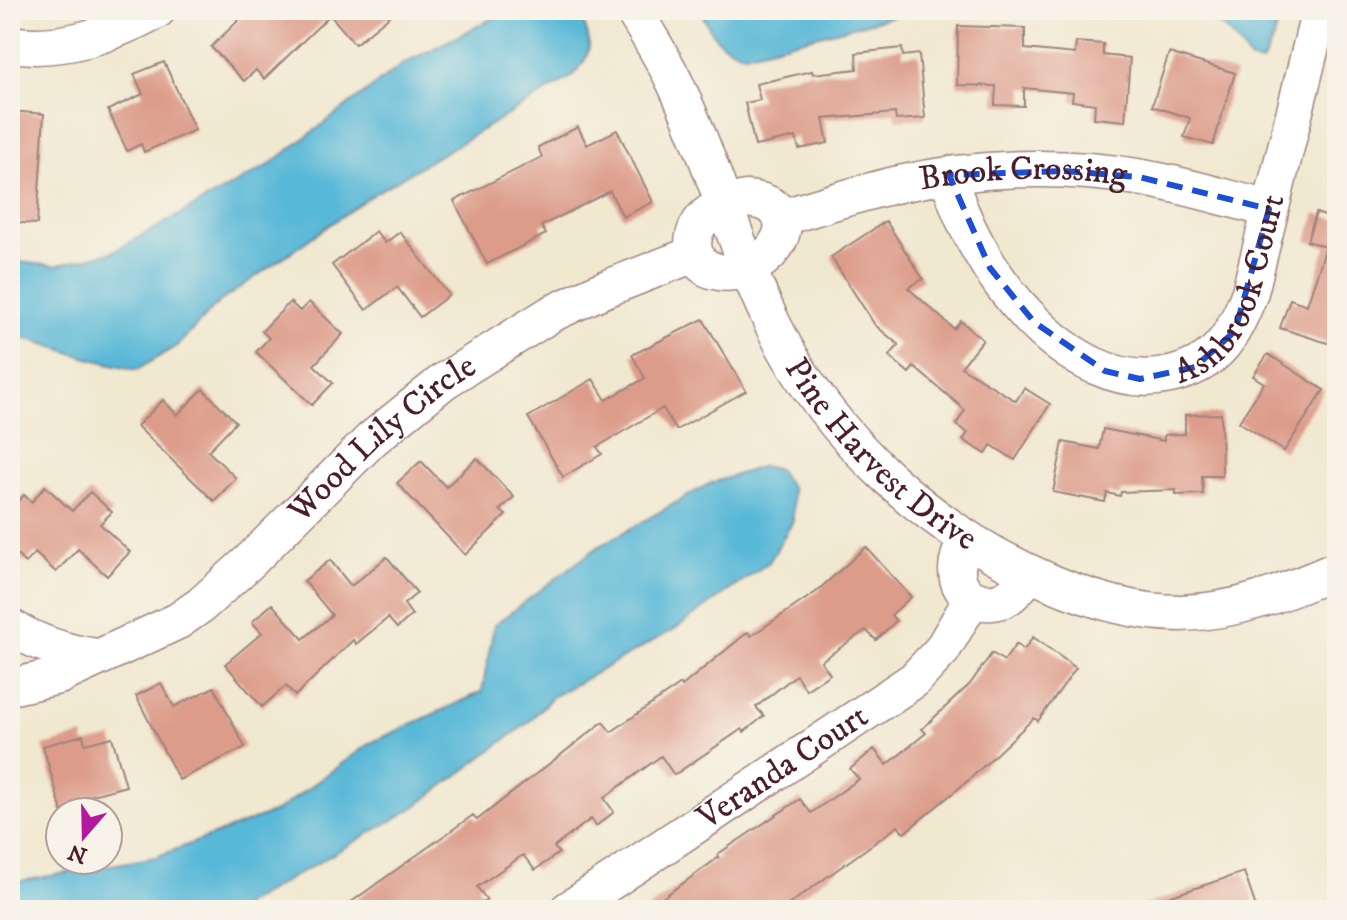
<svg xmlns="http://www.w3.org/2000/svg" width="1347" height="920" viewBox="0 0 1347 920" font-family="'IM FELL DW Pica',serif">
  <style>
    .water { fill: #59b8d7; stroke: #526c81; stroke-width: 2 }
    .building { fill: #dd9c8a }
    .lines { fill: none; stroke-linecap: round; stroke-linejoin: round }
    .minor-casing { stroke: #9e847e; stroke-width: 39 }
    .minor { stroke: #fff; stroke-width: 36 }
    .marked { fill: none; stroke: #1d4ed8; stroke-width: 6; stroke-dasharray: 16 10; stroke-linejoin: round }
    .labels { text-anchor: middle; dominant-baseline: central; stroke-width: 6; stroke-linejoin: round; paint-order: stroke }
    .street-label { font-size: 34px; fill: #4a1f2b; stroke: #f7f3e8 }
  </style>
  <rect width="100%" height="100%" fill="#f7f3e8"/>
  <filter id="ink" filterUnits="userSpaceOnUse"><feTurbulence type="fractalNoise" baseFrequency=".0125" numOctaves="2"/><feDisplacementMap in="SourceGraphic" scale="16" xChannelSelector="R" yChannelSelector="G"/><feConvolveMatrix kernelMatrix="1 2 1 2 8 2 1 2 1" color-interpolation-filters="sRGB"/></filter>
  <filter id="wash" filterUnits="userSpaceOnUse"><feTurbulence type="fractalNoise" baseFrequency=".006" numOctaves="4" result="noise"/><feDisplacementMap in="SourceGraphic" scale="32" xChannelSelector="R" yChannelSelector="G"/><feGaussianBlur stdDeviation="1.8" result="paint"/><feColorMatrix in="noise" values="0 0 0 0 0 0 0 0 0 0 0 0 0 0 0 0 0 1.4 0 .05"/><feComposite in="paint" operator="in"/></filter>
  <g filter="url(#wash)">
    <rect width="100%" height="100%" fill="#f1e8d0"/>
    <path class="water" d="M509 10H578C591 40 596 50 573 76L372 195 218 303 178 345 137 370 91 359 10 333V261L55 266 112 252 269 165 403 64Z
      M700 10H918L745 54C716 45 713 36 700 10Z
      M1190 10H1281L1273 40 1262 63 1250 60C1236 37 1216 17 1190 10Z
      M763 466 779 470 792 490 793 521 769 562 675 629 552 697 529 722 412 809 235 910H10V883L156 857 277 811 370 743 482 692 494 625 598 547 709 484Z"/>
    <g id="blocks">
      <path class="building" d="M249 10H397L355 44 330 15 264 79 256 70 244 81 211 47Z
        M958 26 1025 28V49L1075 54 1076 42 1103 44V55L1130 58 1125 121 1094 118 1095 104 1072 101 1073 93 1024 88V106L995 105 996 86 957 85Z
        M902 48 903 56 919 54 925 118 896 120 895 113 823 119 828 143 799 149 796 137 755 146 745 103 760 100 756 84 812 71 813 74 857 69 856 53Z
        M1169 53 1235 73 1213 145 1184 137 1190 118 1152 106Z
        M164 62 195 130 144 152 141 144 127 151 108 110 143 94 134 74Z
        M10 111 44 114 37 224 10 222Z
        M578 127 587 145 617 130 653 202 623 217 610 191 541 226 546 234 487 264 454 201 542 157 538 147Z
        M1316 213 1337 220V346L1280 328 1290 299 1307 305 1326 247 1307 241Z
        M886 221 923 279 908 288 954 329 961 321 983 340 961 367 1016 401 1024 388 1050 404 1015 460 991 445 986 454 963 440 968 433 956 425 965 410 914 367 909 373 889 356 899 345 875 325 831 257Z
        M376 231 385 243 400 232 449 295 420 317 397 287 366 310 332 265Z
        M290 302 300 311 309 302 343 334 314 365 333 383 312 405 256 352 269 338 262 331Z
        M703 319 746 391 676 430 663 408 597 447 602 454 563 477 528 417 593 379 606 400 645 378 632 355Z
        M1268 354 1324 390 1284 451 1239 422 1264 383 1253 376Z
        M203 389 236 422 208 451 236 478 214 501 137 426 163 400 177 415Z
        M1221 414 1222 476H1202L1203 494 1176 495V490L1121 492 1120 496 1107 493 1105 502 1053 492 1063 442 1099 449 1103 429 1164 441V435L1185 434V415Z
        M477 458 514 497 500 510 506 515 465 555 397 483 421 461 446 487Z
        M45 486 72 511 90 492 112 512 100 524 130 552 107 576 78 549 56 572 35 553 25 563 10 548V510L24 495 32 502Z
        M866 547 911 597 891 615 896 621 876 640 866 630 821 661 830 674 806 690 796 675 756 707 764 716 744 732 742 729 674 775 661 756 604 798 614 812 596 826 591 819 554 847 559 853 535 870 523 855 477 887 487 900 473 910H340L473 815 477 820 603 722 611 732 681 684 682 686 748 632 751 636 816 592Z
        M387 557 417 593 404 604 412 615 397 628 388 618 356 644 353 640 295 696 286 686 262 707 225 664 262 633 252 622 272 604 303 639 332 615 304 581 330 560 351 586Z
        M1033 637 1076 668 1038 721 1034 718 970 779 904 833 898 826 781 910H646L719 857 718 854 800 799 811 813 859 779 850 769 874 749 887 765 926 733 922 729 970 684 992 653 1004 661 1016 644 1024 650Z
        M161 683 174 707 214 687 245 747 179 780 136 696Z
        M83 735 85 744 112 737 126 786 85 797 89 812H62L43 746Z
        M1244 872 1257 910H1141V906Z"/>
    </g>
  </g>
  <g filter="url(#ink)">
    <use href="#blocks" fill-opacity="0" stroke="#9e847e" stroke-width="2"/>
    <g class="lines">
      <defs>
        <g id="minor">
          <path id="s1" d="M633 10C648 34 663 58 675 83 713 162 735 247 773 325 830 441 933 533 1052 583 1093 600 1135 613 1181 613 1238 612 1285 592 1337 570"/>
          <path d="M10 44C62 52 112 34 157 10"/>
          <path id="s2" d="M949 175C968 261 1068 399 1170 375 1218 364 1234 335 1250 292L1320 10"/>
          <path d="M746 199C818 204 770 280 719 272 686 267 686 229 711 212 721 205 734 201 746 199Z"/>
          <path id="s3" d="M781 218C820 206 859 193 899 184 976 167 1060 164 1137 177 1182 184 1225 198 1269 209"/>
          <path d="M966 539C962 549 957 559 957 570 957 598 985 610 1008 597 1017 591 1023 582 1030 574"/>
          <path d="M10 627C37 643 66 653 97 657"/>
          <path id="s4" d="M10 687 59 676 178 621 201 605 249 562 372 439 444 381 551 314 600 291 694 254"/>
          <path id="s5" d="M568 910 914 680 942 650 972 599"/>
        </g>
      </defs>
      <use href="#minor" class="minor-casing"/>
      <use href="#minor" class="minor"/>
    </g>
  </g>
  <path class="marked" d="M1064 171 1139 177 1269 209 1235 331 1195 367 1140 379 1105 371 1034 322 990 268 949 175Z"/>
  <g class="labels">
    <g class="street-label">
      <text stroke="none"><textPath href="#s3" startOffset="248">Brook Crossing</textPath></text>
      <text stroke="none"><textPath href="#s2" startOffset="438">Ashbrook Court</textPath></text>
      <text stroke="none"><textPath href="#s4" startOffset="456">Wood Lily Circle</textPath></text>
      <text stroke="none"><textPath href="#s1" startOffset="516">Pine Harvest Drive</textPath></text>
      <text stroke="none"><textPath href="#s5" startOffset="258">Veranda Court</textPath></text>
    </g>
  </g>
  <rect width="1347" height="920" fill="none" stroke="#f7f3e8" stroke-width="40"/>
  <g transform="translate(84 836) rotate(200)"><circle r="38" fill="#f7f3e8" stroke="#b29e9c" stroke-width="2"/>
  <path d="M0-6L14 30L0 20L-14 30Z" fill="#b5179e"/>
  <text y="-12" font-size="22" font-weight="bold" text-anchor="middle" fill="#4a1f2b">N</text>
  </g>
</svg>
